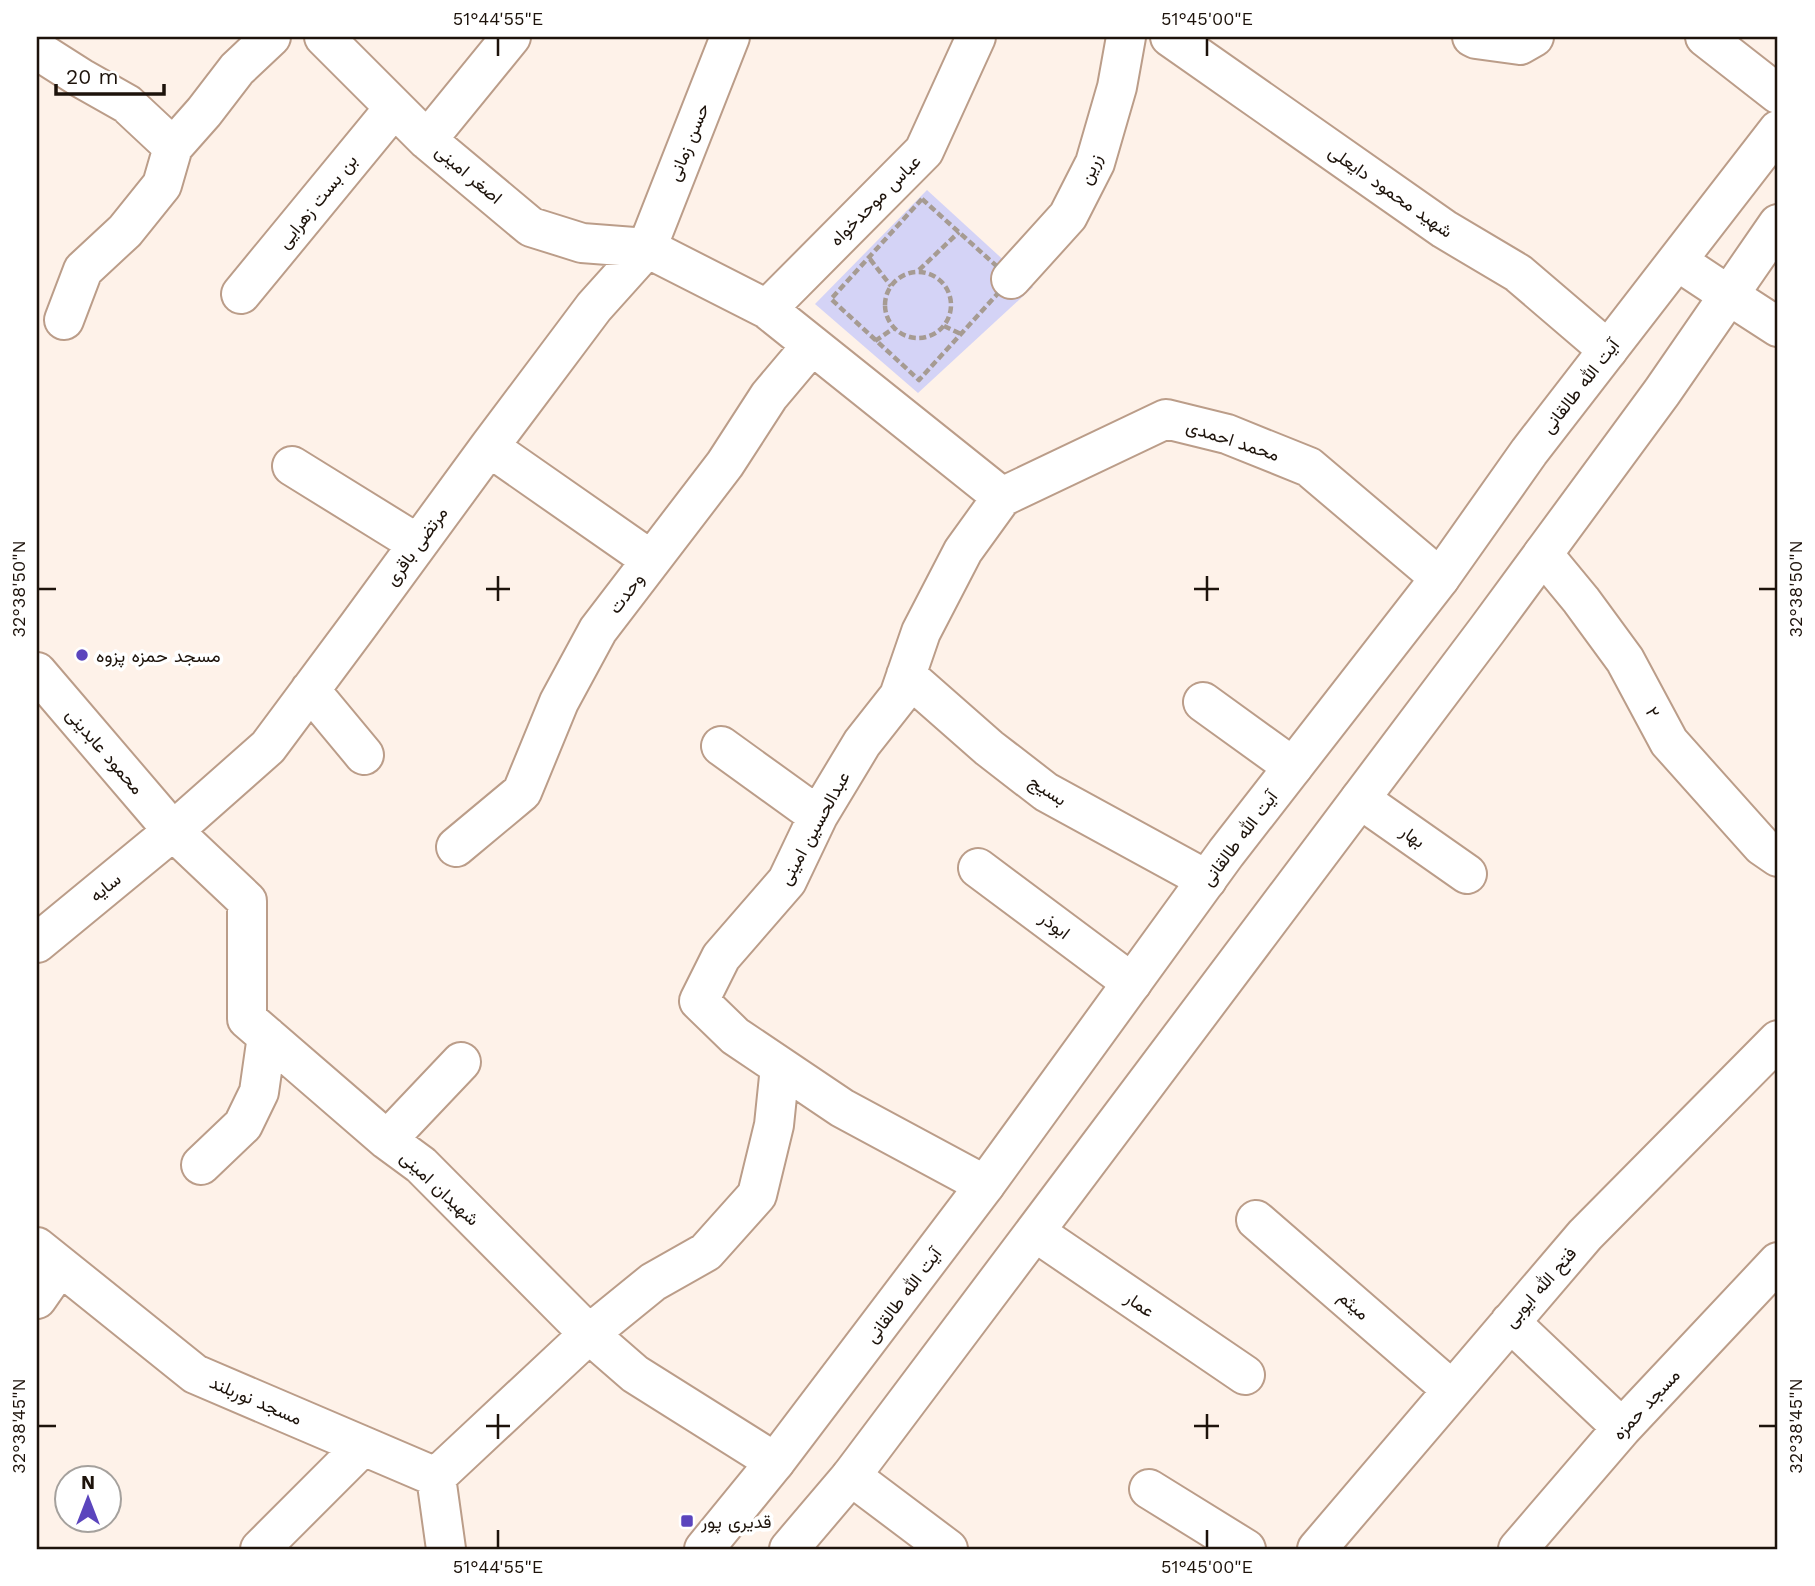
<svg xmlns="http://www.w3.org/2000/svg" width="1815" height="1586" viewBox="0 0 1815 1586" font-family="'Work Sans',Vazirmatn,sans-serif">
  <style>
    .green { fill: #d4d3f6 }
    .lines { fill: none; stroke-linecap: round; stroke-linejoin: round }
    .street-casing { stroke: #bb9d89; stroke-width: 42 }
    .secondary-casing { stroke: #bb9d89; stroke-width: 42 }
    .path { stroke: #a69b92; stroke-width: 4.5; stroke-dasharray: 7 3.5; stroke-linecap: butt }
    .street { stroke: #fff; stroke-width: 38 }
    .secondary { stroke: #fff; stroke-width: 38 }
    .ticks { fill: none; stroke: #1d130b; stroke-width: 2.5 }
    .poi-dot { fill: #5b45bd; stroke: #fff; stroke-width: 2.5 }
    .labels { text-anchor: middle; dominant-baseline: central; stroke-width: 7; stroke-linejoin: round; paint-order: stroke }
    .street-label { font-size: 18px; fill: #1d130b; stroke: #fff }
    .poi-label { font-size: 18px; fill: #1d130b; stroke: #fff; text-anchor: start }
    .neatline { fill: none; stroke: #1d130b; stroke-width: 2.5 }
    .ticks-label { font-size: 18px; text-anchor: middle; fill: #1d130b }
  </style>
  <rect width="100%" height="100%" fill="#fef2e9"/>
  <path class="green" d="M927 190 1033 287 918 393 815 304Z"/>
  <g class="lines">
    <defs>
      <path id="street" d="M324 37 427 140 531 227 582 243 647 248 767 309 1002 497
        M1170 37 1444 229 1518 273 1608 350
        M1472 37 1476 39 1520 45 1534 37
        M1705 37 1778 94
        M37 50 81 78 127 104 173 147
        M427 140 511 37
        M1011 279 1068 216 1095 163 1117 87 1126 37
        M241 294 394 108
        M1730 296 1778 327
        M767 309 924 151 976 37
        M64 320 83 270 125 231 162 185 173 147 204 112 237 69 271 37
        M489 447 651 560
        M292 466 418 544
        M1543 554 1581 600 1625 660 1669 742 1762 846 1778 857
        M37 672 173 831 247 901V1019L387 1140 421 1165 589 1334 635 1374 775 1462
        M906 675 989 748 1046 792 1207 880
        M310 690 364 755
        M1203 702 1293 767
        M721 746 818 816
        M1360 799 1467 874
        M456 847 522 792 559 702 598 630 725 464 769 396 812 345
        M978 868 1132 983
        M37 943 173 831 268 747 358 626 489 447 594 307 647 248 730 37
        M387 1140 461 1062
        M201 1165 243 1125 259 1092 267 1036
        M985 1185 842 1108 735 1036 699 1001 721 957 787 881 818 816 862 743 899 696 921 632 963 551 1002 497 1166 419 1227 434 1309 467 1440 578
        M1256 1220 1452 1390
        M1035 1232 1245 1375
        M37 1247 195 1374 436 1477 446 1549
        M37 1299 60 1266
        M1510 1322 1622 1428
        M851 1476 948 1549
        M436 1477 589 1334 653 1282 706 1252 757 1195 774 1125 780 1067
        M1149 1489 1246 1549
        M260 1549 363 1446
        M1317 1549 1585 1235 1778 1040
        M1518 1549 1622 1428 1778 1262"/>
      <path id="secondary" d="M1677 261 1730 296
        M704 1549 775 1462 985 1185 1226 853 1440 578 1529 452 1778 130
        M789 1549 851 1476 1487 630 1662 392 1778 224"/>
    </defs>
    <use href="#street" class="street-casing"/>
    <use href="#secondary" class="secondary-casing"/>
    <path class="path" d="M922 199 1011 279 919 380 831 299Z
      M870 259 891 286
      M919 270 959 232
      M885 305a33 33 0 1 1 66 0a33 33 0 1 1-66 0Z
      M944 326 961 334
      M875 341 894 328"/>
    <use href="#street" class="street"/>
    <use href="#secondary" class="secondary"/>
  </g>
  <path class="ticks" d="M498 38V56M1207 38V56M498 576V601M1207 576V601M38 589H56M486 589H510M1194 589H1219M1759 589H1776M498 1414V1439M1207 1414V1439M38 1426H56M486 1426H510M1194 1426H1219M1759 1426H1776M498 1530V1548M1207 1530V1548"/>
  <g class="poi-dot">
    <circle cx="82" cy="655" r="7"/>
    <rect x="680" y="1514" width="14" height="14" rx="3.5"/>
  </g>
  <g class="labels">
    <g class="street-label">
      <text transform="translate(688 142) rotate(-68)">حسن زمانی</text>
      <text transform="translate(1090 169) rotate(-67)">زرین</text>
      <text transform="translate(469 174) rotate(40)">اصغر امینی</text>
      <text transform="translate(1391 191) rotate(35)">شهید محمود دایعلی</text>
      <text transform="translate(875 200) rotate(-45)">عباس موحدخواه</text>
      <text transform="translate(317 201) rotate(-51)">بن بست زهرایی</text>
      <text transform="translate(1580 386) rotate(-52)">آیت الله طالقانی</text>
      <text transform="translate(1233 440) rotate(18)">محمد احمدی</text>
      <text transform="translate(416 546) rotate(-54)">مرتضی باقری</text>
      <text transform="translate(626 593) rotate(-53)">وحدت</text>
      <text transform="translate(1653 712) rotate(62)">۲</text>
      <text transform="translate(105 751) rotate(49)">محمود عابدینی</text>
      <text transform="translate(1048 790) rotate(33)">بسیج</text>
      <text transform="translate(814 828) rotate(-61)">عبدالحسین امینی</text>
      <text transform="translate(1413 836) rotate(35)">بهار</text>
      <text transform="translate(1239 838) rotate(-53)">آیت الله طالقانی</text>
      <text transform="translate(105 887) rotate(-39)">سایه</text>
      <text transform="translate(1055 925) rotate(37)">ابوذر</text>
      <text transform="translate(440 1188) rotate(43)">شهیدان امینی</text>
      <text transform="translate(1540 1287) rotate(-49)">فتح الله ایوبی</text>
      <text transform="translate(903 1295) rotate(-53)">آیت الله طالقانی</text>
      <text transform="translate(1140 1304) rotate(34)">عمار</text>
      <text transform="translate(1354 1305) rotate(41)">میثم</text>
      <text transform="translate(256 1400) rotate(23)">مسجد نوربلند</text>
      <text transform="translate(1646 1404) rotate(-47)">مسجد حمزه</text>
    </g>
    <g class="poi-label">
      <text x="96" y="655">مسجد حمزه پزوه</text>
      <text x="701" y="1521">قدیری پور</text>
    </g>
  </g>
  <rect width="1815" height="1586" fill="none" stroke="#ffffff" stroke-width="77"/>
  <g transform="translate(88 1499)"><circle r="33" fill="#ffffff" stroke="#a5a19d" stroke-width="2"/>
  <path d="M0-5L12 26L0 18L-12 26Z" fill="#5b45bd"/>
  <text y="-10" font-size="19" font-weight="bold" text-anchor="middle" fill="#1d130b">N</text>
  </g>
  <path d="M56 84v10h108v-10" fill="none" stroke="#1d130b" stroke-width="3.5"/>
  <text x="66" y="84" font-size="21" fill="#1d130b" stroke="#ffffff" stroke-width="5" paint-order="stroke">20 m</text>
  <rect x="38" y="38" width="1738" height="1510" class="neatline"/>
  <g class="ticks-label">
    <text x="498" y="25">51°44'55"E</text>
    <text x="1207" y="25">51°45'00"E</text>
    <text transform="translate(19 589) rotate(-90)" y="6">32°38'50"N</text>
    <text transform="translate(1796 589) rotate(-90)" y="6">32°38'50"N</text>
    <text transform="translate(19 1426) rotate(-90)" y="6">32°38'45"N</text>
    <text transform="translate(1796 1426) rotate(-90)" y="6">32°38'45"N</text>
    <text x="498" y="1573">51°44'55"E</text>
    <text x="1207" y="1573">51°45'00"E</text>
  </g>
</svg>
